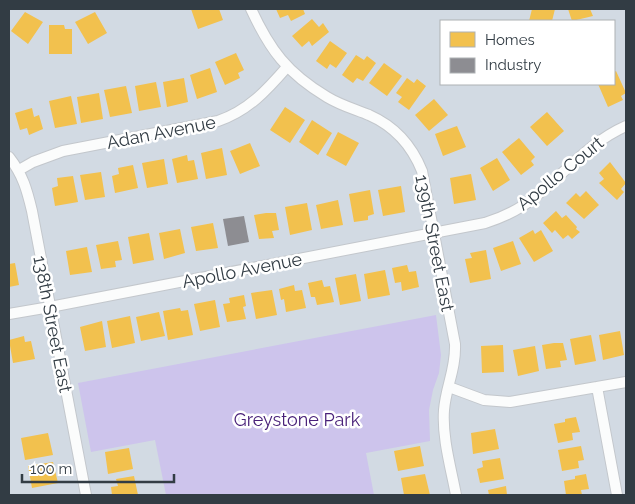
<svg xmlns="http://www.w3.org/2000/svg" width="635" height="504" viewBox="0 0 635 504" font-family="Raleway,sans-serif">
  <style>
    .residential { fill: #d2dae3; fill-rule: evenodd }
    .green { fill: #cdc4ec }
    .homes { fill: #f2c14e }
    .industry { fill: #8d8d92 }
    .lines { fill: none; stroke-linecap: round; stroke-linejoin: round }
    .minor-casing { stroke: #c3c7cc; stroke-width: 12 }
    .minor { stroke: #fbfcfc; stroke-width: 10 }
    .labels { text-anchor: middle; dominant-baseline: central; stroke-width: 5; stroke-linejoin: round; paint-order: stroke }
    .street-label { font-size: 18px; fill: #323c44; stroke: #fff }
    .park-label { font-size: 18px; fill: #492179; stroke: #fff }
  </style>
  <rect width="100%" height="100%" fill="#e5e9ee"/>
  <path class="residential" d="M9 9H626V495H9ZM441 21H614V84H441Z"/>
  <path class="green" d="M436 315 441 355 439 373 433 390 429 410 430 441 366 453 374 495H166L155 440 91 452 78 383Z"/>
  <path class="homes" d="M191 9H219L223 20 198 29Z
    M276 9H303L305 14 291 21 288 15 280 18Z
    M532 9H555L552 21H529Z
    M568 9H590L593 16 572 21Z
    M25 12 43 22 28 44 11 31Z
    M95 12 107 33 88 44 75 22Z
    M312 19 319 27 323 23 329 32 312 46 309 41 302 47 292 36Z
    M49 25H64L65 29H72V54H49Z
    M330 41 347 53 336 68 330 64 327 69 316 61Z
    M236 53 244 70 238 73 240 78 225 85 215 62Z
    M356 55 364 60 367 56 376 63 363 81 357 78 353 83 342 75Z
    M384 63 402 76 387 96 369 83Z
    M210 68 217 92 197 99 190 75Z
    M616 71 626 93 621 96 623 100 608 107 598 84H614V72Z
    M184 78 188 102 167 107 163 82Z
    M407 78 414 83 417 79 426 86 409 110 398 102 402 97 396 93Z
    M156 82 161 107 139 111 135 86Z
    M126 86 132 113 110 117 104 90Z
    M99 93 103 119 81 123 77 97Z
    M71 96 77 124 55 128 49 101Z
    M434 99 448 115 429 131 415 115Z
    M285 107 305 120 290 143 270 130Z
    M32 108 34 117 39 115 43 129 29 135 27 128 20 130 15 113Z
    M547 112 564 131 547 146 530 127Z
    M312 120 332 133 318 155 299 142Z
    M457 126 466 147 443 156 435 134Z
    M338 132 359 143 346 166 326 155Z
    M519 138 535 157 531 161 534 165 521 175 502 152Z
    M250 143 260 166 240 174 230 151Z
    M222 148 227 175 206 179 201 153Z
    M187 155 188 161 194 160 198 179 177 183 172 159Z
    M497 158 510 180 493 191 480 168Z
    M164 159 168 184 147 188 142 163Z
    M610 162 626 183 621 189 624 192 617 200 599 183 604 179 599 173Z
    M133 165 138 188 115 193 112 176 119 174 118 168Z
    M101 172 105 197 85 200 80 175Z
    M471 174 476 200 454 204 450 178Z
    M73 176 78 202 55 206 52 188 58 186 57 178Z
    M401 186 405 212 383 216 378 190Z
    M370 190 374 214 368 216V220L354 222 349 194Z
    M586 191 599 205 584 219 566 203 576 193 580 197Z
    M338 200 343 225 321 229 316 205Z
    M307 203 312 230 290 235 285 207Z
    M556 211 562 218 566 215 577 227 576 229 580 232 572 239 568 235 563 239 555 230 552 233 543 223Z
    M266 213H276L279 230 272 231 274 238 259 239 254 215Z
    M213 223 218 248 196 251 191 227Z
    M180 229 185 253 164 259 159 233Z
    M533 230 535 234 541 230 553 251 534 262 519 238Z
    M149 233 154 260 133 264 128 237Z
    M118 241 122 260 115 261 116 267 101 269 96 245Z
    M513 241 521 264 501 271 493 248Z
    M87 247 92 272 70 275 66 251Z
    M486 250 491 279 470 283 465 259 472 258 470 253Z
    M15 263 19 285 9 287V264Z
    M407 265 409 272 416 271 419 287 402 291 401 282 395 283 392 268Z
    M385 270 390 295 368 299 364 274Z
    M356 274 361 301 340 305 335 278Z
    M322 280 324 287 330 286 334 302 317 305 315 297H311L308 283Z
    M294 285 295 291 302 290 306 308 286 312 284 299 281 300 279 289Z
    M272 290 277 315 256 319 251 293Z
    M244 295 246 306 243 307 246 319 227 322 223 304 230 303 229 298Z
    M215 300 220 327 200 331 194 304Z
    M180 308 181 311 188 310 193 335 168 340 163 311Z
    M159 312 165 336 141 341 136 317Z
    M130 316 135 343 112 348 107 321Z
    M102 321 106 347 85 351 80 327Z
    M620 331 624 355 603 360 599 335Z
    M591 335 596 361 575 365 570 339Z
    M24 336 25 342 31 341 35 359 13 363 9 340Z
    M554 343H563L567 360 560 361 561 367 546 369 542 345Z
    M503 345 504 372 482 373 481 346Z
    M535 346 539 371 518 376 513 350Z
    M576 417 580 432 572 433 573 440 558 443 554 424 565 422V419Z
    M495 429 499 449 473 454 471 433Z
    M48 433 53 455 25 460 21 438Z
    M420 446 424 466 398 471 394 451Z
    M581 446 584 460 578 461 579 468 562 471 558 450Z
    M129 448 133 469 108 474 105 452Z
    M500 458 504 479 480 483 477 469 483 467 482 461Z
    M53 462 58 483 32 488 28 466Z
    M425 474 430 495H404L401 478Z
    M586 474 589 489 581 490 582 495H566L564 481 575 479V476Z
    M134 476 138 495H112L111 487 118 486 116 479Z
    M506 486 507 495H489L488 490Z"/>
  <path class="industry" d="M244 216 249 242 228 246 223 219Z"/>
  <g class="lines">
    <defs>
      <path id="minor" d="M251 9C270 50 287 73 327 97 340 105 354 109 369 115 394 126 412 146 422 171L455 344C456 369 446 386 444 410 442 438 451 468 456 495
        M9 157C23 175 27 190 32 211L86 495
        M19 170 33 162 63 151 218 121C248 111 267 90 287 67
        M9 314 50 307 485 223C504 217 521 209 536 196 566 172 590 142 626 126
        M449 387 484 400 510 402 626 382
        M597 387 617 495"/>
    </defs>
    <use href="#minor" class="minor-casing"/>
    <use href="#minor" class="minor"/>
  </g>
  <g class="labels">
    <g class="street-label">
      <text transform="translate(161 132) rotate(-11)">Adan Avenue</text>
      <text transform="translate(560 173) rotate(-39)">Apollo Court</text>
      <text transform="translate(435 243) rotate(79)">139th Street East</text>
      <text transform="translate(242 270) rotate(-11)">Apollo Avenue</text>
      <text transform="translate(53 324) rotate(79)">138th Street East</text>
    </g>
    <g class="park-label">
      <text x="297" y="419">Greystone Park</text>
    </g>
  </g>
  <rect width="635" height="504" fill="none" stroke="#323c44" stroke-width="20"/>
  <rect x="440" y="20" width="175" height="65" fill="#ffffff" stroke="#adb1b4"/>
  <rect x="450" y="32" width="25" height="15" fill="#f2c14e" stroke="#adb1b4"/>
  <text x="485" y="45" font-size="15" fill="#323c44">Homes</text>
  <rect x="450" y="58" width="25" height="15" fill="#8d8d92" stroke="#adb1b4"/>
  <text x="485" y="70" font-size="15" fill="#323c44">Industry</text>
  <path d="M22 474v8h152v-8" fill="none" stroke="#323c44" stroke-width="2.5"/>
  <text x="30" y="474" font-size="15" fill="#323c44" stroke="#ffffff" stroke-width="4" paint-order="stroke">100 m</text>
</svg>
